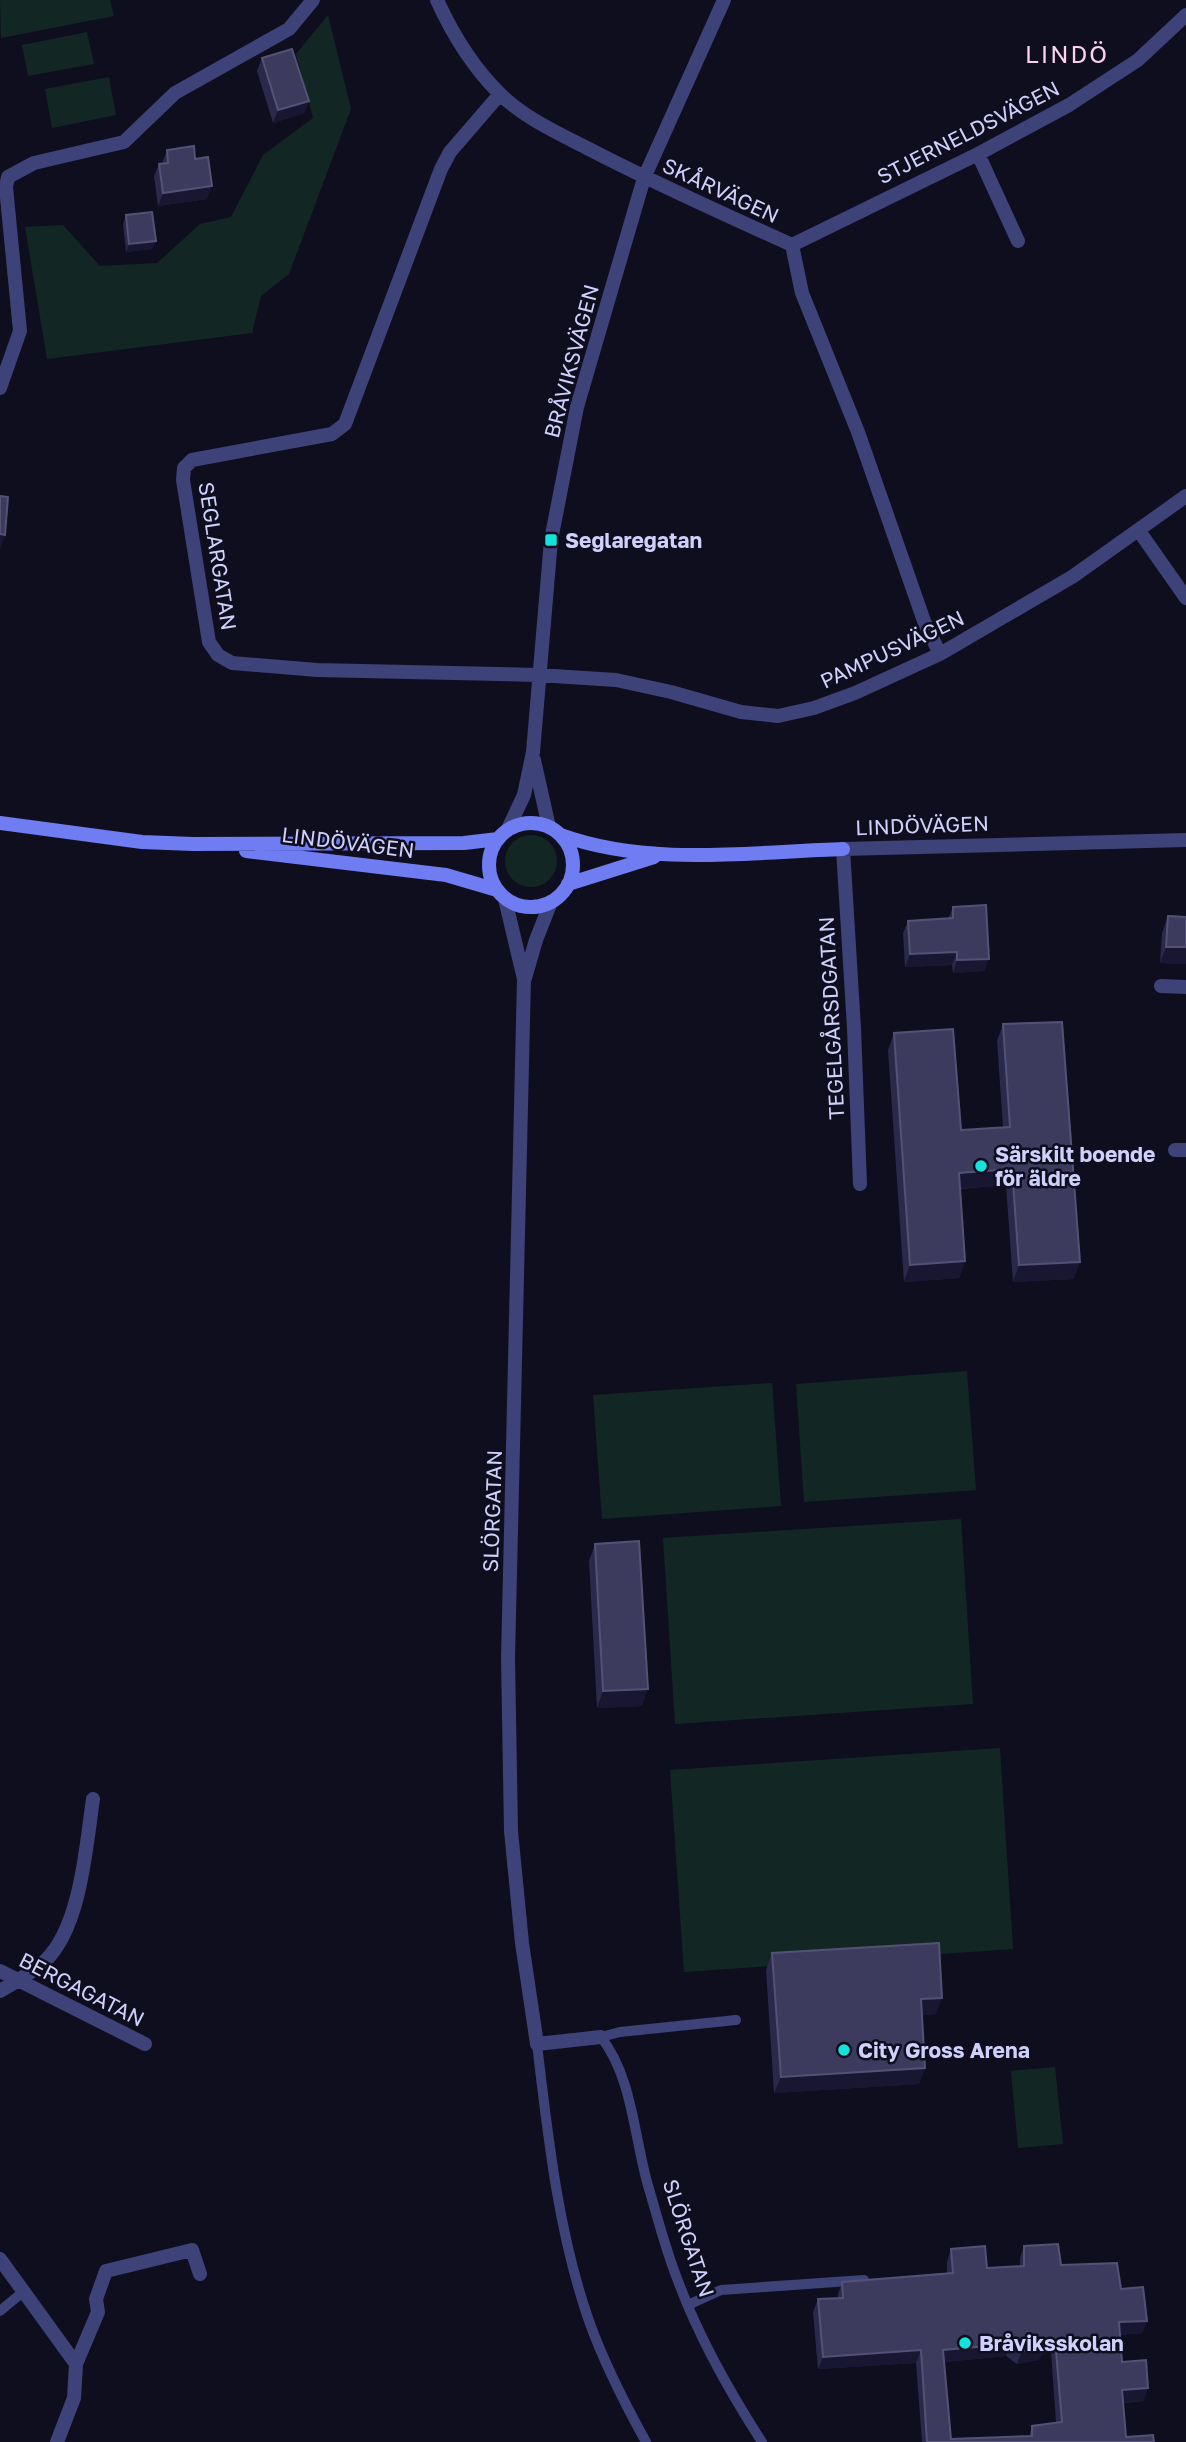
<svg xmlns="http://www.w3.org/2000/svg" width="1186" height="2442" viewBox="0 0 1186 2442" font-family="'Golos Text',sans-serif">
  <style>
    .green { fill: #122724 }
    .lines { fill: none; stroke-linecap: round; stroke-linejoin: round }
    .service { stroke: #3d4279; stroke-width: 10 }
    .minor { stroke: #3d4279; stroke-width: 14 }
    .secondary { stroke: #6f7cf2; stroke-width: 14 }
    .wall { fill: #2a294a; fill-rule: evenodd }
    .shaded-wall { fill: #181631 }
    .building { fill: #3c3b5d; stroke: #535276; stroke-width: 2; fill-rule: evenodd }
    .poi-dot { fill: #14e2dc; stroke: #0f0e1e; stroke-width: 2.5 }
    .labels { text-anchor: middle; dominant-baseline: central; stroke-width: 5; stroke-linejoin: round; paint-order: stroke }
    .street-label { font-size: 21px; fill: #cfd0fb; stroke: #0f0e1e }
    .poi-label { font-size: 21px; font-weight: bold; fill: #cfd0fb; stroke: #0f0e1e; text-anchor: start }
    .quarter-label { font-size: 24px; letter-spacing: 2px; fill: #fbd1f1; stroke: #0f0e1e }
  </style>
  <rect width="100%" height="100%" fill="#0f0e1e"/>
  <path class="green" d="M0 0H110L114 16 1 38Z
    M328 15 351 109 289 274 261 296 252 333 47 359 25 227 63 225 100 266 157 263 200 224 231 217 263 155 313 118 296 54Z
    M87 32 94 64 28 76 22 45Z
    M109 77 116 115 52 128 45 89Z
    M505 861a26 26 0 1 1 52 0a26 26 0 1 1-52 0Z
    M967 1371 976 1490 804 1502 796 1384Z
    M772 1383 781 1506 602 1519 593 1395Z
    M961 1519 973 1704 675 1724 663 1538Z
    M1000 1748 1013 1949 684 1972 670 1770Z
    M1055 2067 1063 2144 1018 2148 1011 2071Z"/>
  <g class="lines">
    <path class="service" d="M736 2020 620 2032 601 2037C633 2078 634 2139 649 2189 658 2219 666 2251 678 2281 699 2338 729 2391 762 2442
      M537 2044C548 2137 558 2232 589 2321 604 2363 625 2404 646 2442
      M688 2305 721 2290 864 2280
      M0 2311 23 2292"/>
    <path class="minor" d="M437 0C452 33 473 67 499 93 524 118 558 133 589 149 656 184 724 214 792 245L802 293 858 432 924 621 940 654
      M500 94 450 152 441 169 345 424 332 434 192 460 184 468 183 480 209 642 218 655 232 663 317 670 538 675 616 680 671 692 741 712 778 716 814 708 855 693 940 654 1072 577 1186 496
      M978 154 1018 241
      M792 245 978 154 1069 105 1138 60 1186 15
      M0 388 20 331 6 187 8 177 34 163 124 142 175 93 289 29 313 0
      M1139 531 1186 598
      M534 760 549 827
      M508 829 524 795 533 752 551 540 577 407 644 178 724 0
      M505 899 524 979 508 1658 511 1831 522 1943 537 2044 601 2037
      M525 978 536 940 551 902
      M1161 986 1186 987
      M1175 1150H1186
      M860 1184 854 1028 843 849 1186 840
      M0 1971 145 2044
      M0 1991C15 1982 32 1973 45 1961 81 1927 86 1846 93 1799
      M0 2259 76 2364 74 2398 57 2442
      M76 2364 98 2312 96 2299 106 2271 192 2250 200 2274"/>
    <path class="secondary" d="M0 823 142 842 193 844 464 843 498 839
      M489 865a42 42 0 1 1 84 0a42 42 0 1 1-84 0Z
      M561 835C649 867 751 852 843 849
      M246 851 446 875 497 890
      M568 884 654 857"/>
  </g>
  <path class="wall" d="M262 58 309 101 304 113 273 123 257 71Z
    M167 150 195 159 207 199 158 206 154 176 159 164 162 163Z
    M126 215 156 241 152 249 126 252 123 224Z
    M953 907 989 959 984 971 953 973 952 965 905 967 903 933 908 921 948 919Z
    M1168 916 1186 917V964L1160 963 1162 933Z
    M1003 1024 1074 1279 1013 1282 1006 1185 960 1189 965 1261 959 1278 904 1282 888 1050 894 1033 961 1130 1003 1127 997 1041Z
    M595 1544 642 1706 597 1708 589 1561Z
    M772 1953 936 2014 922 2015 925 2068 919 2084 774 2093 766 1970Z
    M1024 2246 1061 2265 1121 2289 1147 2321 1142 2333 1120 2335 1122 2362 1144 2401 1123 2403 1126 2437 1154 2442H922L916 2363 818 2369 813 2312 818 2299 838 2298V2294L842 2282 947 2273V2262L951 2249 987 2268 1020 2267V2258ZM1051 2352 1056 2422 1032 2426 1029 2436 951 2439 944 2362 1006 2356 1017 2364 1038 2360 1043 2354Z"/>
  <path class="shaded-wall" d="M309 101 304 113 273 123 278 110Z
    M212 186 207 199 158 206 163 193Z
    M156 241 152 249 126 252 129 244Z
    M0 534 5 535 0 550Z
    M1166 947H1186V964L1160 963Z
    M957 952 952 965 905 967 910 954Z
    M989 959 984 971 953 973 957 960Z
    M1012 1169 1006 1185 953 1189 959 1173Z
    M965 1261 959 1278 904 1282 910 1265Z
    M1080 1262 1074 1279 1013 1282 1019 1265Z
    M648 1689 642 1706 597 1708 603 1691Z
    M942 1998 936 2014 915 2016 921 1999Z
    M925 2068 919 2084 774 2093 781 2077Z
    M1147 2321 1142 2333 1114 2335 1119 2322Z
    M1055 2339 1051 2352 1043 2354 1038 2360 1017 2364 1022 2351 1047 2341Z
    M1010 2344 1006 2356 938 2363 943 2350Z
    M921 2350 916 2363 818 2369 823 2357Z
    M1148 2388 1144 2401 1117 2403 1122 2390Z"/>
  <path class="building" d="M292 49 309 101 278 110 262 58Z
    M194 146 195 159 208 157 212 186 163 193 159 164 168 163 167 150Z
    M152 212 156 241 129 244 126 215Z
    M0 496 8 497 5 535 0 534Z
    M986 905 989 959 957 960V952L910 954 908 921 953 918V907Z
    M1168 916 1186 917V947H1166Z
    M1062 1022 1080 1262 1019 1265 1012 1169 959 1173 965 1261 910 1265 894 1033 953 1029 961 1130 1010 1127 1003 1024Z
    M639 1541 648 1689 603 1691 595 1544Z
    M939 1943 942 1998 921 1999 925 2068 781 2077 772 1953Z
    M1058 2244 1061 2265 1117 2263 1121 2289 1143 2287 1147 2321 1119 2322 1122 2362 1146 2360 1148 2388 1122 2390 1126 2437 1153 2435 1154 2442H927L921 2350 823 2357 818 2299 843 2298 842 2282 953 2273 951 2249 985 2246 987 2268 1024 2266V2246ZM1055 2339 1062 2422 1032 2426V2436L951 2439 943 2350 1010 2344 1022 2351 1042 2347 1047 2341Z"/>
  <g class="poi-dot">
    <rect x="544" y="533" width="14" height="14" rx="3.5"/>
    <circle cx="981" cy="1166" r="7"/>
    <circle cx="844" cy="2050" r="7"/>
    <circle cx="965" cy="2343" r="7"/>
  </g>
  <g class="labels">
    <g class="street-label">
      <text transform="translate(968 132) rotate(-27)">STJERNELDSVÄGEN</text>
      <text transform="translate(721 190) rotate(25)">SKÅRVÄGEN</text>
      <text transform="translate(571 361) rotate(-75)">BRÅVIKSVÄGEN</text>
      <text transform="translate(218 556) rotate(81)">SEGLARGATAN</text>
      <text transform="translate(892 649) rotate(-25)">PAMPUSVÄGEN</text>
      <text transform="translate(922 825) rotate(-2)">LINDÖVÄGEN</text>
      <text transform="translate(348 842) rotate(7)">LINDÖVÄGEN</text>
      <text transform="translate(831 1018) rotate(-93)">TEGELGÅRSDGATAN</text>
      <text transform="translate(492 1511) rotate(-88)">SLÖRGATAN</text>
      <text transform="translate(82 1989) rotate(27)">BERGAGATAN</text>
      <text transform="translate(689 2238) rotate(72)">SLÖRGATAN</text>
    </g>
    <g class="poi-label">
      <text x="565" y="540">Seglaregatan</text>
      <text x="995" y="1154">Särskilt boende<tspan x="995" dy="24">för äldre</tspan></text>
      <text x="858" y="2050">City Gross Arena</text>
      <text x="979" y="2343">Bråviksskolan</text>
    </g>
    <g class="quarter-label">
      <text x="1067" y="53">LINDÖ</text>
    </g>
  </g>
</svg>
